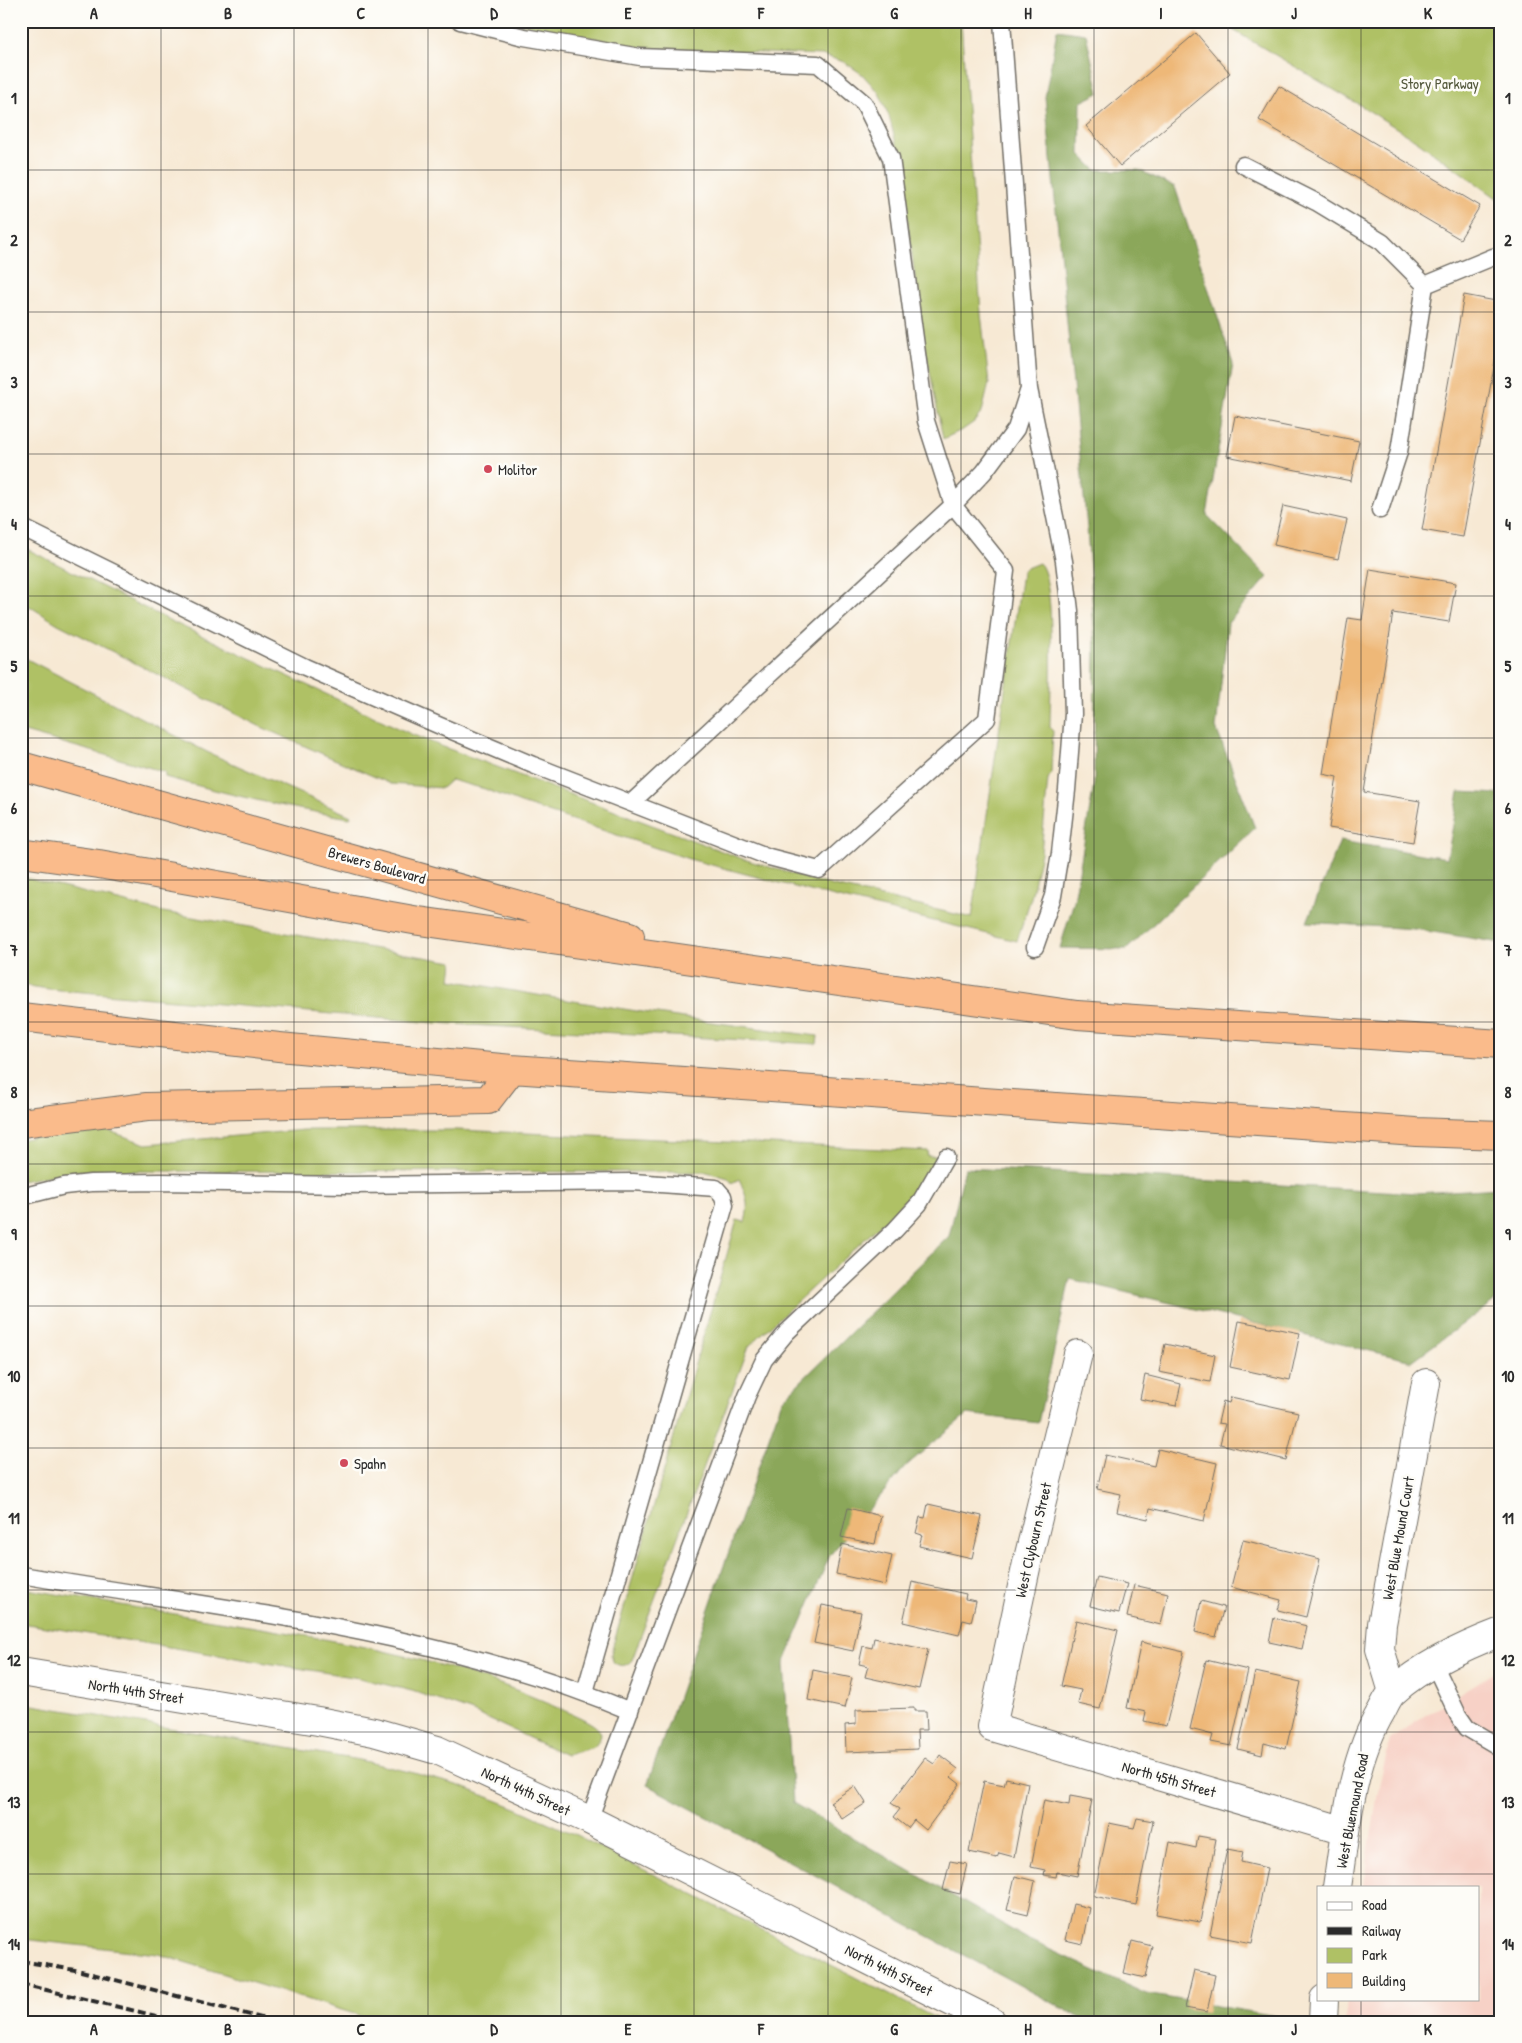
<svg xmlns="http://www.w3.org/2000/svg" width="1522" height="2043" viewBox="0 0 1522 2043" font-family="'Patrick Hand',sans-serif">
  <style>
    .built { fill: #f7d1c6 }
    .green { fill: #afc165; stroke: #6d7648 }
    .forest { fill: #8ba75a; stroke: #5b6942 }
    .building { fill: #eeb878 }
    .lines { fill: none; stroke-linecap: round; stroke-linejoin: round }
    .lane-casing { stroke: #726e66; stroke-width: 19 }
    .street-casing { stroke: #726e66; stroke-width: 30 }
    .highway-casing { stroke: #726e66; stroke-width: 30 }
    .lane { stroke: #fff; stroke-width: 16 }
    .street { stroke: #fff; stroke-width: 28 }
    .highway { stroke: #fabb8b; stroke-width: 28 }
    .rail { stroke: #2b2b2b; stroke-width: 4; stroke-dasharray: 8 4; stroke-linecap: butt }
    .grid { fill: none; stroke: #2b2b2b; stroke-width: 1; stroke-opacity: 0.55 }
    .poi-dot { fill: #d1495b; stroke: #fdfcf7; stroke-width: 2 }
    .labels { text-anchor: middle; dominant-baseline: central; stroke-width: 5; stroke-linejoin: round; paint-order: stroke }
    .park-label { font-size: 15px; fill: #53583c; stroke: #fdfcf7 }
    .poi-label { font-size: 15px; fill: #2b2b2b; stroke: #fdfcf7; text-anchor: start }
    .street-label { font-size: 15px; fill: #2b2b2b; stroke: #fdfcf7 }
    .neatline { fill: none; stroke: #2b2b2b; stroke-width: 2 }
    .grid-label { font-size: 16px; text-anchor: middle; font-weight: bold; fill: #2b2b2b }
  </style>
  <rect width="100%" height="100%" fill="#fdfcf7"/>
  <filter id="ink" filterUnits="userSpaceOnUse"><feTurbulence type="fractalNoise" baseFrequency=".02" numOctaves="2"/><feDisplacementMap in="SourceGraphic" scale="10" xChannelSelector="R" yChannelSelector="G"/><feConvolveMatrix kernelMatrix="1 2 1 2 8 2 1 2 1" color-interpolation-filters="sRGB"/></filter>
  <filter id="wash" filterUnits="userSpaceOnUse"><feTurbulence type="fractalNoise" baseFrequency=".0096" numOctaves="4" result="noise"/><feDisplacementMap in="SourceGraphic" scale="20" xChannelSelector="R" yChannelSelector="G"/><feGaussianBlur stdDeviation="1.12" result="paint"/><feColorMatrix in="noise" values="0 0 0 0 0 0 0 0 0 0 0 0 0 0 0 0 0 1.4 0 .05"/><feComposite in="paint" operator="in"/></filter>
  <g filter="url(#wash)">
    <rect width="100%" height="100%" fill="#f7e9d4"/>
    <path class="built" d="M1501 1668V2022H1345L1347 1999H1478V1887H1363L1379 1786 1390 1740 1413 1723Z"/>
    <path class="green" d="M506 21H961L981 314 989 383 982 412 974 422 964 429 943 439 923 336 898 151 889 116 879 93 862 74 844 62 822 55 649 49Z
      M1218 21H1501V201L1417 141 1363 107Z
      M21 546 177 624 411 734 441 746 743 859 830 885 972 918 1022 573 1024 569 1039 563C1057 578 1050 700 1050 728L1053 731 1051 773 1048 779 1041 853 1031 898 1017 941 814 892 689 859 521 803 485 789 451 780 442 788 391 784 259 726 58 624 21 601Z
      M21 656 209 753 351 816 350 818C286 808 227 794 165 777V772L21 731Z
      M21 877 163 912 453 962 451 980C573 1002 695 1021 818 1036L817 1044 434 1023 49 989 21 985Z
      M95 1126 146 1144 304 1130H457L928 1151 927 1156 946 1157 890 1216 749 1346 632 1660C627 1666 622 1667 614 1663L611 1656 612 1649 737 1220 745 1222C750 1205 746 1194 739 1179L732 1183 728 1178 707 1172 76 1171 21 1181V1140L47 1133Z
      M21 1588C97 1601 173 1614 249 1626 356 1644 461 1662 560 1709 568 1712 600 1724 601 1734 601 1738 597 1744 594 1747L566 1755 473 1712 412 1691 359 1678 21 1623Z
      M21 1703 359 1760 414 1773 460 1786 518 1809 576 1835 943 2022H381L158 1954 21 1939Z"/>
    <path class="forest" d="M1057 30 1086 34 1099 93 1081 102 1080 154 1096 170H1139L1175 187 1233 364 1207 515 1268 577 1228 623 1216 728 1255 828 1127 949 1060 948 1074 901 1094 784 1095 643 1087 528 1045 97Z
      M1459 792 1501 794V943L1414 929 1307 922 1340 841 1447 858Z
      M965 1168 1094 1174 1417 1193 1501 1188V1296L1412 1361 1070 1279 1038 1423 967 1414 906 1466 830 1555 784 1664 793 1803 1031 1941 1146 1994 1294 2019 1295 2022H1088L647 1785 782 1400 949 1236Z"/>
    <g id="blocks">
      <path class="building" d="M1196 33 1230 73 1120 166 1086 126Z
        M1279 86 1480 206 1460 239 1259 120Z
        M1464 295 1501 302V328L1463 537 1422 530Z
        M1235 416 1359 441 1351 481 1227 456Z
        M1283 506 1347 520 1338 559 1274 545Z
        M1370 569 1456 583 1449 622 1393 613 1364 792 1420 801 1413 842 1329 828 1337 777 1323 774 1348 618 1362 620Z
        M1239 1321 1300 1333 1290 1380 1230 1367Z
        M1165 1344 1215 1355 1210 1382 1159 1372Z
        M1145 1375 1181 1384 1176 1406 1140 1399Z
        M1231 1397 1298 1412 1286 1460 1220 1444 1225 1424 1218 1423 1223 1401 1229 1403Z
        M1158 1449 1217 1463 1204 1521 1150 1508 1148 1519 1117 1512 1121 1494 1097 1489 1105 1455 1154 1466Z
        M928 1504 982 1516 972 1558 919 1546 922 1535 916 1533 920 1517 925 1518Z
        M848 1508 881 1516 875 1544 841 1537Z
        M1243 1540 1320 1559 1306 1617 1278 1610 1281 1600 1231 1587Z
        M842 1544 892 1556 885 1585 836 1574Z
        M1097 1577 1127 1584 1119 1613 1090 1606Z
        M912 1582 966 1594 965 1599 976 1601 971 1622 963 1620 959 1635 903 1622Z
        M1134 1585 1168 1593 1161 1625 1127 1617Z
        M1201 1601 1224 1607 1216 1637 1195 1632Z
        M822 1605 861 1612 853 1651 814 1643Z
        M1274 1618 1307 1626 1302 1649 1269 1642Z
        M1076 1620 1118 1630 1100 1709 1078 1704 1081 1690 1061 1686Z
        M874 1638 928 1650 919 1689 865 1677 868 1666 859 1664 863 1646 872 1648Z
        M1141 1642 1184 1652 1166 1726 1144 1721 1146 1712 1127 1708Z
        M1206 1660 1248 1670 1231 1746 1211 1742 1213 1735 1190 1729Z
        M813 1670 852 1678 845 1708 808 1700Z
        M1255 1672 1301 1682 1286 1749 1264 1743 1262 1755 1238 1749Z
        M914 1708V1711H926L927 1730H917L918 1749 846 1752 845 1725 856 1724V1710Z
        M940 1755 958 1769 951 1777 960 1784 926 1830 914 1820 908 1828 894 1817 900 1809 891 1803 925 1758 934 1764Z
        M1006 1778 1028 1783 1014 1857 999 1853 997 1858 969 1852 984 1781 1004 1785Z
        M855 1786 866 1803 842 1819 830 1802Z
        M1070 1796 1092 1800 1077 1876 1057 1872 1056 1877 1044 1875 1045 1870 1031 1867 1044 1800 1069 1805Z
        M1137 1818 1153 1821 1136 1905 1094 1896 1109 1823 1134 1828Z
        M1198 1836 1216 1839 1200 1922 1156 1914 1170 1842 1196 1848Z
        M1227 1849 1243 1852 1241 1862 1267 1868 1252 1943 1210 1935Z
        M950 1861 967 1864 960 1894 943 1890Z
        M1015 1876 1035 1881 1028 1915 1007 1910Z
        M1073 1904 1090 1908 1083 1944 1065 1940Z
        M1132 1941 1152 1946 1145 1978 1124 1973Z
        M1194 1970 1215 1975 1207 2012 1185 2008Z"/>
    </g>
  </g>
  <g filter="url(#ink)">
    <use href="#blocks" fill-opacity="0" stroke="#726e66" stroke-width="1"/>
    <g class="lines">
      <defs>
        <path id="lane" d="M1002 21 1029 389 1064 561 1070 611 1073 714 1067 790 1060 853 1053 896 1035 947
          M1243 165 1316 202 1382 242 1425 285
          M1380 510 1399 452 1425 285 1493 257 1501 256
          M21 527 305 667 438 725 533 765 769 857 819 870 987 719 1006 571 953 505 926 421 891 158 864 103 818 64 640 57 524 37 460 21
          M631 803 953 505 984 472 1016 429 1028 392
          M21 1197 64 1186 91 1183 160 1182 349 1185 633 1182 716 1188 723 1196 725 1205 585 1692
          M21 1575C226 1610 437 1630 630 1711
          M1434 1664 1458 1715 1467 1728 1501 1748
          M589 1820 747 1396 764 1360 787 1332 895 1230 919 1204 946 1157"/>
        <path id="street" d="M1078 1354 1027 1563 992 1727 1345 1831
          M21 1672 318 1721 374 1732 437 1750 589 1820 992 2022
          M1393 1692 1380 1649 1382 1624 1426 1383
          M1337 1887C1346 1828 1351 1762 1382 1710 1385 1704 1389 1695 1394 1691 1424 1664 1464 1646 1501 1632
          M1323 2022 1324 1999"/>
        <path id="highway" d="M21 766 630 936
          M21 853 99 864 419 921 1077 1015 1501 1044
          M21 1017 279 1047 512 1069 1416 1132 1501 1135
          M21 1123 147 1107 488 1100 512 1069"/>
      </defs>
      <use href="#lane" class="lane-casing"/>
      <use href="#street" class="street-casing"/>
      <use href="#highway" class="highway-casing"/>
      <use href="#lane" class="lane"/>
      <use href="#street" class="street"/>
      <use href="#highway" class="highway"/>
      <path class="rail" d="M21 1961 81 1971 277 2022
        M21 1984 182 2022"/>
    </g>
  </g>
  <path class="grid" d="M161 21V2022M294 21V2022M428 21V2022M561 21V2022M694 21V2022M828 21V2022M961 21V2022M1094 21V2022M1228 21V2022M1361 21V1887M21 170H1501M21 312H1501M21 454H1501M21 596H1501M21 738H1501M21 880H1501M21 1022H1501M21 1164H1501M21 1306H1501M21 1448H1501M21 1590H1501M21 1732H1501M21 1874H1501M1361 1999V2022"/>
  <g class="poi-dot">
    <circle cx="488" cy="469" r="5"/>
    <circle cx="344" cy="1463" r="5"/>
  </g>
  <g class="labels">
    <g class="park-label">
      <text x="1440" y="83">Story Parkway</text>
    </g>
    <g class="poi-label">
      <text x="498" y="469">Molitor</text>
      <text x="354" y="1463">Spahn</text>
    </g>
    <g class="street-label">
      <text transform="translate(377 865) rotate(16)">Brewers Boulevard</text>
      <text transform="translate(1398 1538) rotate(-80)">West Blue Mound Court</text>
      <text transform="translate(1033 1540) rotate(-77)">West Clybourn Street</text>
      <text transform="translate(136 1691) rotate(9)">North 44th Street</text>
      <text transform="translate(1169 1779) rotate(16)">North 45th Street</text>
      <text transform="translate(526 1791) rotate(25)">North 44th Street</text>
      <text transform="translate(1352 1811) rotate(-79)">West Bluemound Road</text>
      <text transform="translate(889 1970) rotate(27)">North 44th Street</text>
    </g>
  </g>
  <rect width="1522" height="2043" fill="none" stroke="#fdfcf7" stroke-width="55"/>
  <rect x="1317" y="1886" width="162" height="115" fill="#fdfcf7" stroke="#a9a8a5"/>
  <rect x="1327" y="1902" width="25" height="8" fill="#ffffff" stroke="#a9a8a5"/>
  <text x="1362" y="1910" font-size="15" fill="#2b2b2b">Road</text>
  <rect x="1327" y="1927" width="25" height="8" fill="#2b2b2b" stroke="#a9a8a5"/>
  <text x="1362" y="1936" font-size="15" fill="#2b2b2b">Railway</text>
  <rect x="1327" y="1948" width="25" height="15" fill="#afc165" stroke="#a9a8a5"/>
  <text x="1362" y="1960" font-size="15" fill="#2b2b2b">Park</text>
  <rect x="1327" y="1973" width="25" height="15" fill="#eeb878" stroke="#a9a8a5"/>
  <text x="1362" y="1986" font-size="15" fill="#2b2b2b">Building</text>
  <rect x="28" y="28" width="1466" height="1988" class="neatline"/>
  <g class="grid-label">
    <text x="94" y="19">A</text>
    <text x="228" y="19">B</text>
    <text x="361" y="19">C</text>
    <text x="494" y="19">D</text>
    <text x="628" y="19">E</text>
    <text x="761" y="19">F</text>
    <text x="894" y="19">G</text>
    <text x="1028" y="19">H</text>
    <text x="1161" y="19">I</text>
    <text x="1294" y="19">J</text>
    <text x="1428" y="19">K</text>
    <text x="14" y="104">1</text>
    <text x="1508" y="104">1</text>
    <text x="14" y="246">2</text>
    <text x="1508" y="246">2</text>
    <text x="14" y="388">3</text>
    <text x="1508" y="388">3</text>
    <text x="14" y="530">4</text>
    <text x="1508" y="530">4</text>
    <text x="14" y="672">5</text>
    <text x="1508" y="672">5</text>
    <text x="14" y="814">6</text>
    <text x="1508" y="814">6</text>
    <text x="14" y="956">7</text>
    <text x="1508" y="956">7</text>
    <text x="14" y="1098">8</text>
    <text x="1508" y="1098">8</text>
    <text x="14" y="1240">9</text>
    <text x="1508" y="1240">9</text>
    <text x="14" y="1382">10</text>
    <text x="1508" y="1382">10</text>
    <text x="14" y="1524">11</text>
    <text x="1508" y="1524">11</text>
    <text x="14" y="1666">12</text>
    <text x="1508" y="1666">12</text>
    <text x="14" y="1808">13</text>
    <text x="1508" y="1808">13</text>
    <text x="14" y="1950">14</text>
    <text x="1508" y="1950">14</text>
    <text x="94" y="2035">A</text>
    <text x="228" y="2035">B</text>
    <text x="361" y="2035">C</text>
    <text x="494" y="2035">D</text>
    <text x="628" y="2035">E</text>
    <text x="761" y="2035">F</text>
    <text x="894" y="2035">G</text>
    <text x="1028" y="2035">H</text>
    <text x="1161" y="2035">I</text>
    <text x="1294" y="2035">J</text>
    <text x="1428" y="2035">K</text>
  </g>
</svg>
